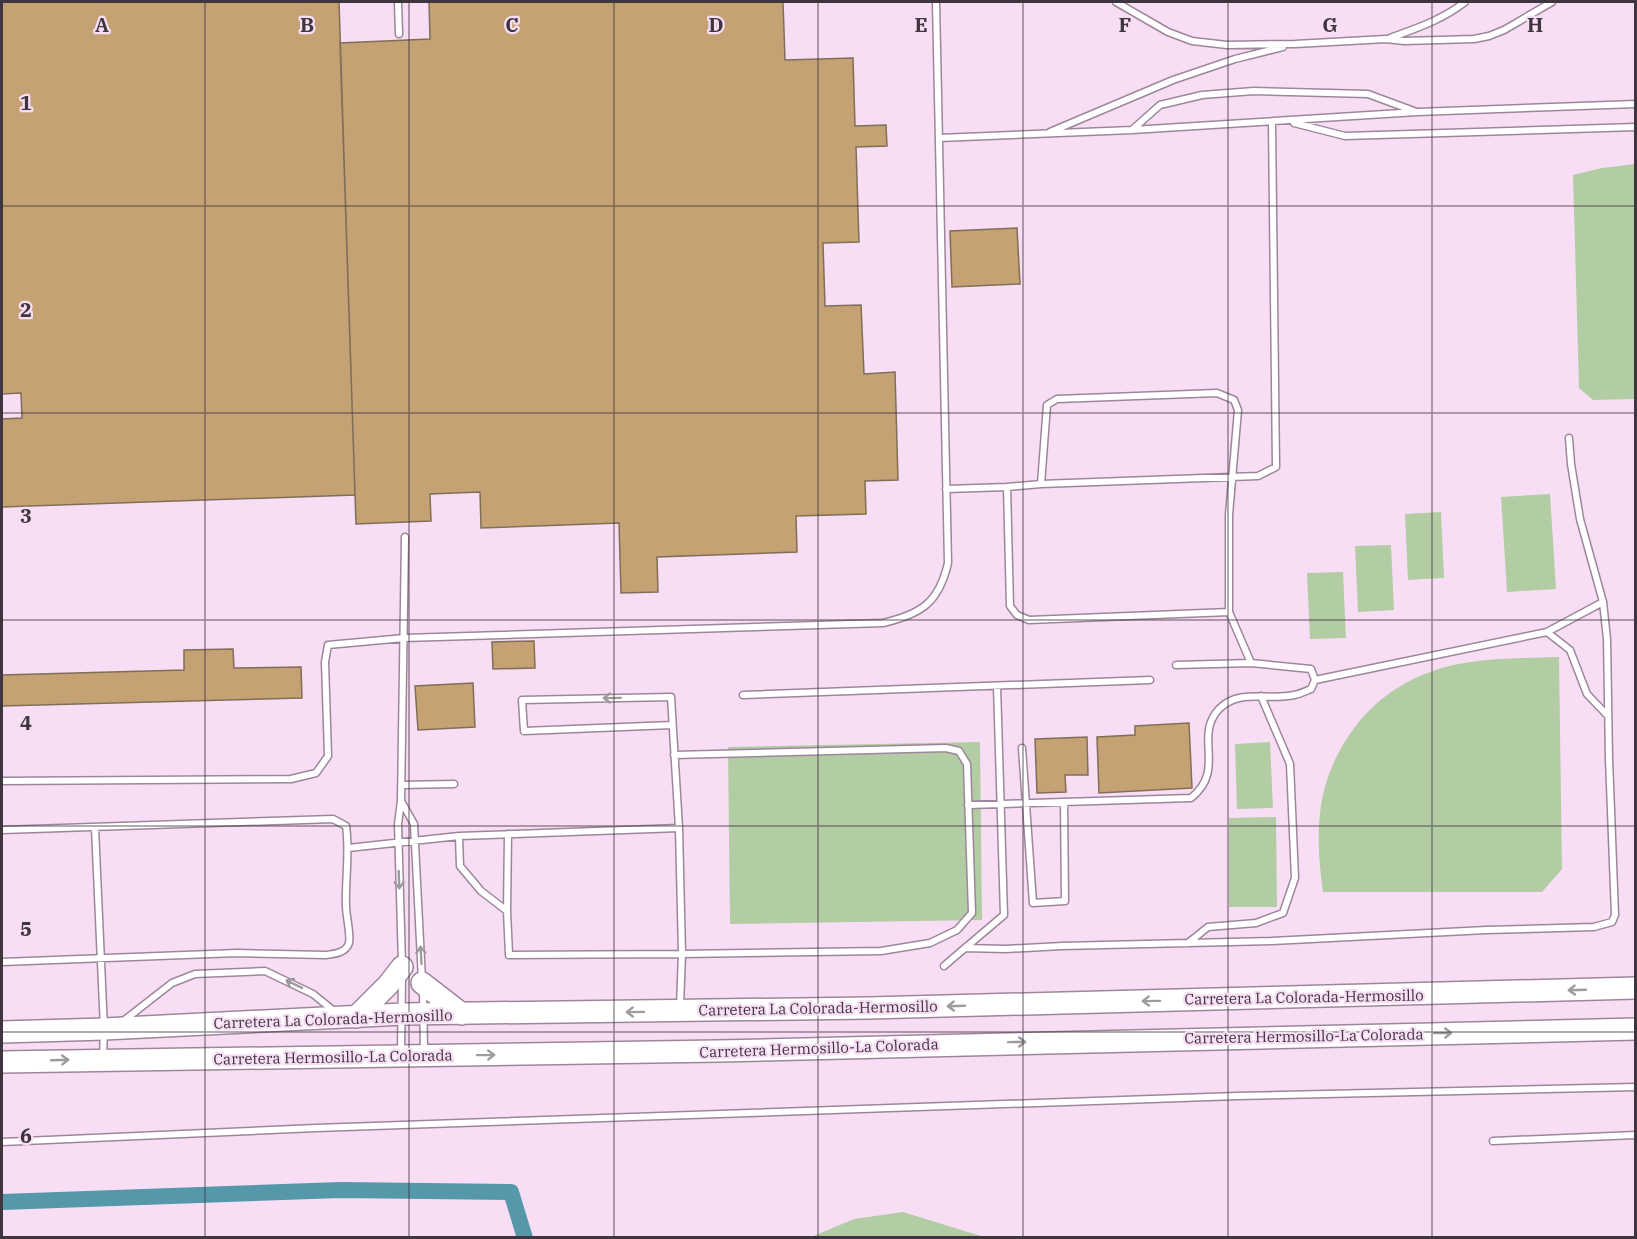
<svg xmlns="http://www.w3.org/2000/svg" width="1637" height="1239" viewBox="0 0 1637 1239" font-family="'IBM Plex Serif',serif">
  <style>
    .green { fill: #b2cda3 }
    .lines { fill: none; stroke-linecap: round; stroke-linejoin: round }
    .canal { stroke: #5498aa; stroke-width: 16 }
    .building { fill: #c5a274; stroke: #816e57; stroke-width: 1.5 }
    .service-casing { stroke: #9d869b; stroke-width: 9 }
    .trunk-casing { stroke: #9d869b; stroke-width: 24 }
    .service { stroke: #fff; stroke-width: 6 }
    .trunk { stroke: #fff; stroke-width: 21 }
    .oneway { stroke: #9f9a9e }
    .grid { fill: none; stroke: #3f353e; stroke-width: 1.5; stroke-opacity: 0.55 }
    .labels { text-anchor: middle; dominant-baseline: central; stroke-width: 4.5; stroke-linejoin: round; paint-order: stroke }
    .street-label { font-size: 15px; fill: #3f353e; stroke: #f8def5 }
    .grid-label { font-size: 20px; text-anchor: middle; font-weight: bold; fill: #3f353e; stroke: #f8def5; stroke-width: 4.5; stroke-linejoin: round; paint-order: stroke }
  </style>
  <rect width="100%" height="100%" fill="#f8def5"/>
  <path class="green" d="M1635 164V399L1593 400 1579 388 1573 175 1602 168Z
    M1550 494 1556 589 1507 592 1501 497Z
    M1441 512 1444 578 1408 580 1405 514Z
    M1391 545 1394 610 1358 612 1355 546Z
    M1343 572 1346 638 1310 639 1307 573Z
    M1559 657 1562 869 1542 892H1323C1314 828 1316 776 1358 723 1381 695 1410 677 1445 667 1481 658 1522 658 1559 657Z
    M980 742 982 920 730 924 728 747Z
    M1270 742 1273 808 1237 809 1235 744Z
    M1276 817 1277 907H1229V818Z
    M903 1212 984 1237H811L854 1219Z"/>
  <g class="lines">
    <path class="canal" d="M2 1202 341 1190 511 1192 525 1238"/>
  </g>
  <path class="building" d="M2 2H339L355 495 2 507V419L22 418 21 393 2 394Z
    M429 2H783L785 60 853 58 855 126 886 125 887 146 856 147 859 242 823 243 825 306 861 305 864 374 895 372 898 480 865 481 866 514 796 516 797 552 657 557 658 592 621 593 619 523 481 528 480 492 430 494 431 521 356 524 340 43 430 39Z
    M1017 228 1020 284 952 287 950 231Z
    M534 641 535 668 493 669 492 642Z
    M233 649 234 668 301 667 302 698 2 706V675L184 670V650Z
    M473 683 475 727 418 730 415 686Z
    M1189 723 1192 788 1099 793 1097 737 1135 735V726Z
    M1087 737 1088 775H1065L1066 792 1037 793 1035 739Z"/>
  <g class="lines">
    <defs>
      <path id="service" d="M398 2 399 34
        M1116 2 1168 32 1192 41 1227 45 1295 44 1386 39 1404 41 1474 39 1489 36 1504 30 1552 2
        M1390 38C1417 28 1442 20 1465 2
        M1294 123 1345 136 1636 127
        M1132 130 1160 105 1202 95 1254 91 1368 94 1414 111
        M1050 132 1173 80 1235 59 1283 47
        M939 138 1132 130 1417 112 1636 104
        M1041 484 1258 476 1276 467 1272 123
        M946 489 1007 487
        M1547 632 1570 650 1587 694 1608 716
        M1176 665 1251 663
        M1315 680 1547 632 1603 602
        M743 695 1150 680
        M1022 748 1033 903 1065 901 1064 802
        M674 755 946 748 959 751 967 764 972 913 957 930 930 943 881 951 682 954 680 1006
        M2 781 291 779 316 773 328 756 325 662 328 645 404 638 883 623C922 614 939 602 948 563L936 2
        M401 785 454 784
        M401 801 405 537
        M968 805 1191 798C1227 769 1193 737 1219 709 1240 688 1268 701 1294 695 1300 694 1306 691 1311 689L1315 680 1311 669 1251 663 1229 612V515L1238 410 1234 400 1217 393 1057 399 1047 405 1041 484 1007 487 1010 606 1017 615 1029 620 1229 612
        M95 828 104 1029 103 1058
        M2 830 333 819 346 826C350 853 345 879 346 906 346 916 351 935 349 943 346 953 334 954 325 955L237 953 2 962
        M459 836 460 866 481 891 507 911 509 955 682 954 679 828 671 697 522 700 524 731 672 725
        M348 848 459 836 679 828
        M507 911 508 834
        M1188 943 1208 927 1256 923 1283 913 1295 878 1290 764 1261 696
        M965 948 1004 915 997 686
        M402 965 398 824 401 801 414 824 422 980
        M944 966 965 948 1006 949 1062 946 1272 941 1486 930 1594 927 1612 922 1615 915 1609 759 1607 639 1603 602 1580 519 1571 464 1569 438
        M423 990 424 1052
        M122 1022 172 983 195 974 265 971 313 994 334 1011
        M401 1052 402 978
        M1493 1141 1636 1135
        M2 1142 316 1128 1237 1096 1636 1087"/>
      <path id="trunk" d="M422 983 462 1014
        M356 1017 388 985 402 967
        M2 1032 104 1029 403 1014 869 1008 1636 988
        M2 1062 718 1051 1636 1029"/>
    </defs>
    <use href="#service" class="service-casing"/>
    <use href="#trunk" class="trunk-casing"/>
    <use href="#service" class="service"/>
    <use href="#trunk" class="trunk"/>
  </g>
  <defs><path id="oneway-shaft" d="M-6 0H5M1.5-3L5.5 0L1.5 3" fill="none" stroke-width="1.6" stroke-linecap="round" stroke-linejoin="round" transform="scale(1.5)"/></defs>
  <g class="oneway">
    <use href="#oneway-shaft" transform="translate(612 698) rotate(179)"/>
    <use href="#oneway-shaft" transform="translate(399 880) rotate(88)"/>
    <use href="#oneway-shaft" transform="translate(421 955) rotate(-93)"/>
    <use href="#oneway-shaft" transform="translate(294 984) rotate(-154)"/>
    <use href="#oneway-shaft" transform="translate(1577 990) rotate(178)"/>
    <use href="#oneway-shaft" transform="translate(1151 1001) rotate(179)"/>
    <use href="#oneway-shaft" transform="translate(956 1006) rotate(178)"/>
    <use href="#oneway-shaft" transform="translate(635 1012) rotate(179)"/>
    <use href="#oneway-shaft" transform="translate(1443 1033) rotate(-1)"/>
    <use href="#oneway-shaft" transform="translate(1017 1042) rotate(-1)"/>
    <use href="#oneway-shaft" transform="translate(486 1055) rotate(-1)"/>
    <use href="#oneway-shaft" transform="translate(60 1060) rotate(-2)"/>
  </g>
  <path class="grid" d="M205 2V1238M409 2V1238M614 2V1238M818 2V1238M1023 2V1238M1228 2V1238M1432 2V1238M2 206H1636M2 413H1636M2 620H1636M2 826H1636M2 1032H1636"/>
  <g class="labels">
    <g class="street-label">
      <text transform="translate(1304 997) rotate(-1)">Carretera La Colorada-Hermosillo</text>
      <text transform="translate(818 1008) rotate(-1)">Carretera La Colorada-Hermosillo</text>
      <text transform="translate(333 1019) rotate(-2)">Carretera La Colorada-Hermosillo</text>
      <text transform="translate(1304 1036) rotate(-1)">Carretera Hermosillo-La Colorada</text>
      <text transform="translate(819 1048) rotate(-2)">Carretera Hermosillo-La Colorada</text>
      <text transform="translate(333 1057) rotate(-1)">Carretera Hermosillo-La Colorada</text>
    </g>
  </g>
  <g class="grid-label">
    <text x="102" y="32">A</text>
    <text x="307" y="32">B</text>
    <text x="512" y="32">C</text>
    <text x="716" y="32">D</text>
    <text x="921" y="32">E</text>
    <text x="1125" y="32">F</text>
    <text x="1330" y="32">G</text>
    <text x="1535" y="32">H</text>
    <text x="26" y="110">1</text>
    <text x="26" y="317">2</text>
    <text x="26" y="523">3</text>
    <text x="26" y="730">4</text>
    <text x="26" y="936">5</text>
    <text x="26" y="1143">6</text>
  </g>
  <rect width="1637" height="1239" fill="none" stroke="#3f353e" stroke-width="6"/>
</svg>
